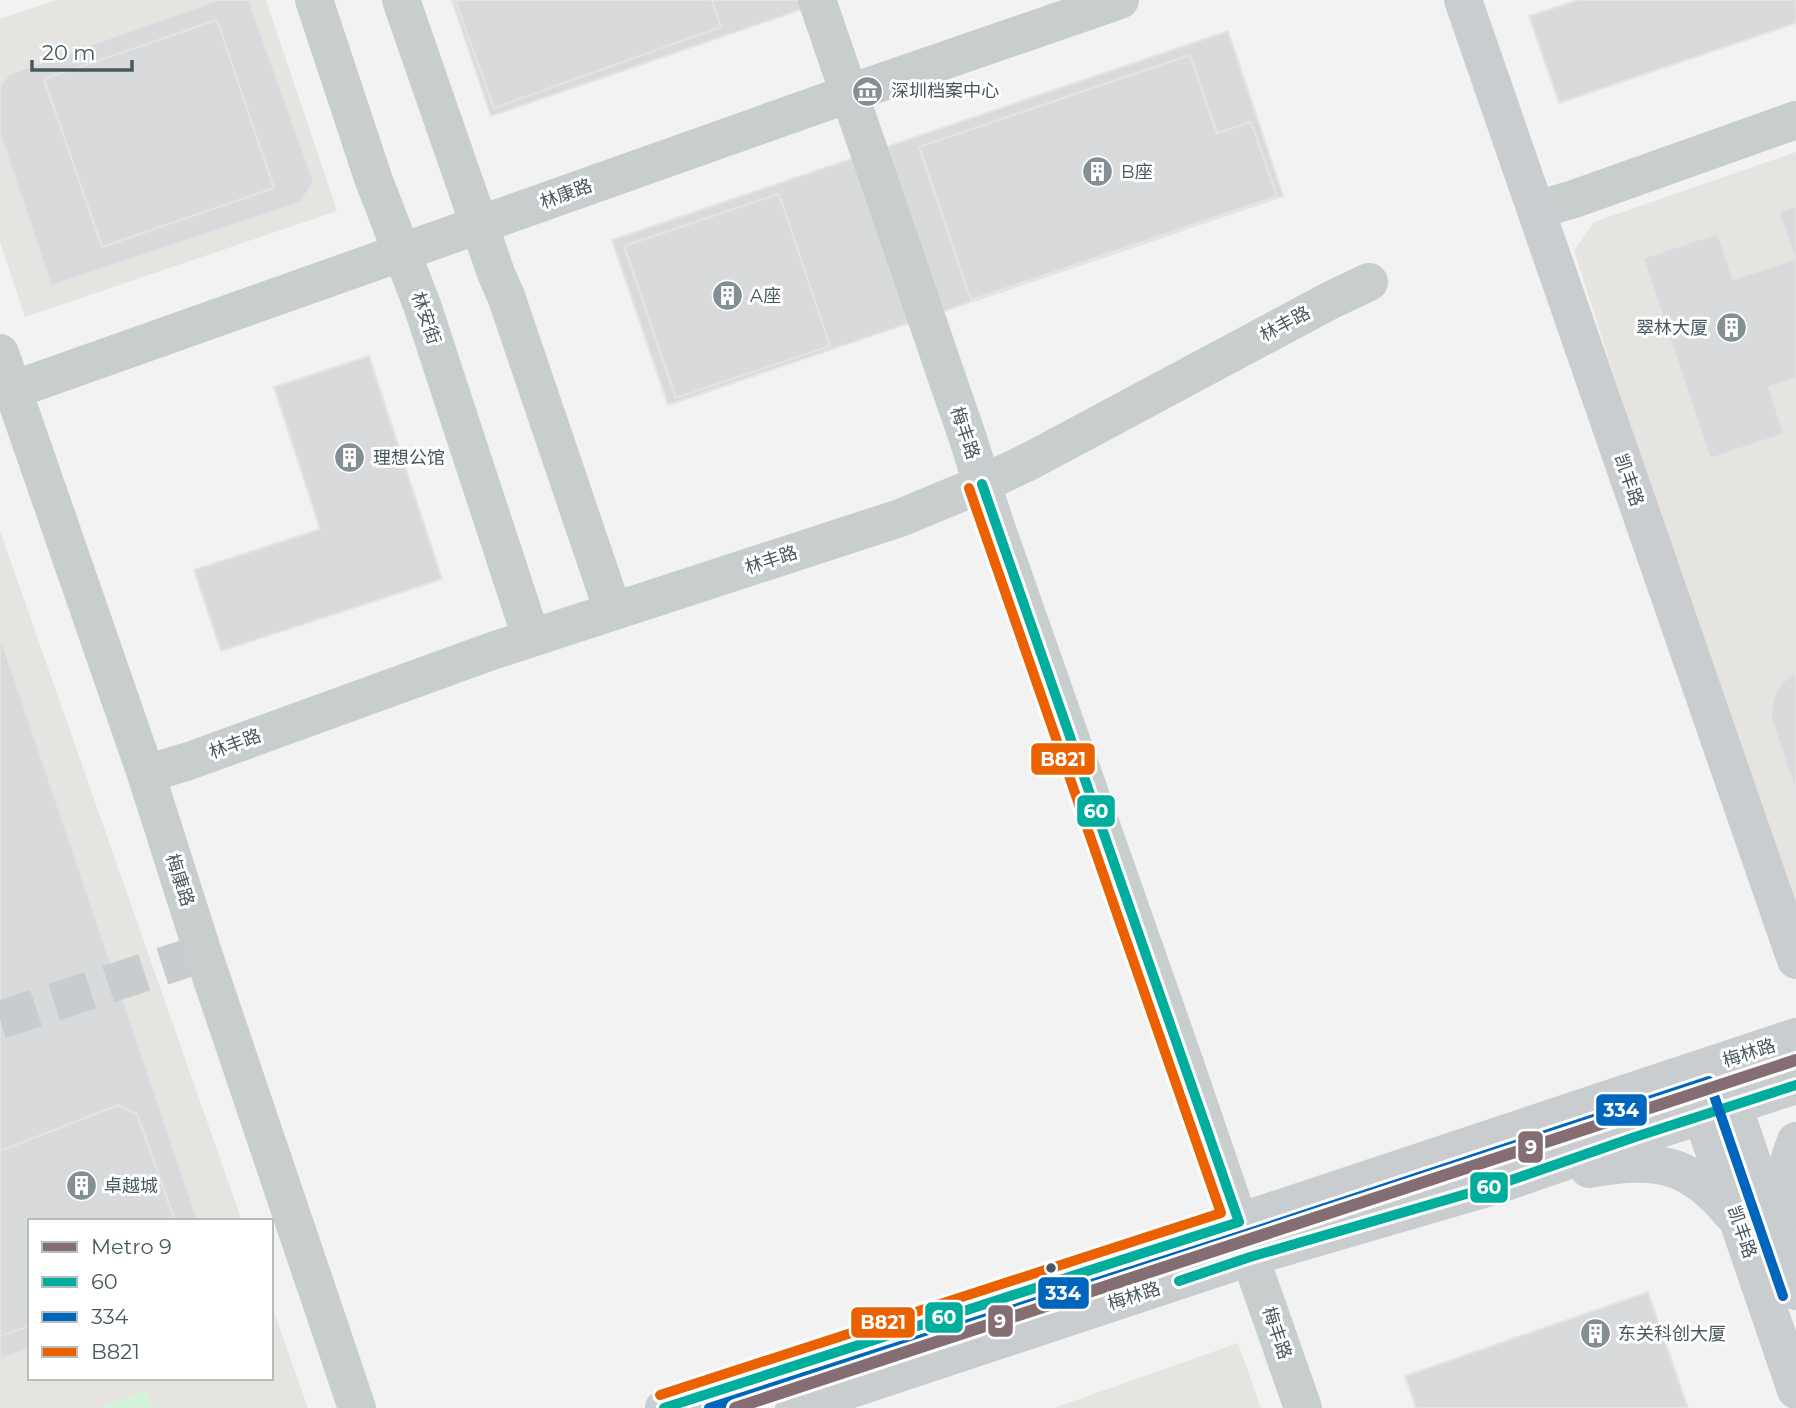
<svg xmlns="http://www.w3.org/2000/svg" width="1796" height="1408" viewBox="0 0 1796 1408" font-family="Montserrat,'Noto Sans SC',sans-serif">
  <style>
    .commercial { fill: #e6e4e0 }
    .green { fill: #d5f3da }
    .building { fill: #d8dadb; stroke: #e4e4e5; stroke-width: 2 }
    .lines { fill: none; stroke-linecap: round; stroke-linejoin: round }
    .street-tunnel { stroke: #c7ccce; stroke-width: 38; stroke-dasharray: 38 19; stroke-linecap: butt }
    .street { stroke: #c8cdce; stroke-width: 38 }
    .secondary { stroke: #c9cdcf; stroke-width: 38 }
    .bus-1-casing { stroke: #fff; stroke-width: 16 }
    .bus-2-casing { stroke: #fff; stroke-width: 16 }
    .bus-3-casing { stroke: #fff; stroke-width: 16 }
    .bus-1 { stroke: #01ad9c; stroke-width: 10 }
    .bus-2 { stroke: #0065bd; stroke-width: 10 }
    .bus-3 { stroke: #eb6100; stroke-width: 10 }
    .metro-1-casing { stroke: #fff; stroke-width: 18 }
    .metro-1 { stroke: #846e74; stroke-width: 12 }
    .bus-dot { fill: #475960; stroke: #fff; stroke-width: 2.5 }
    .labels { text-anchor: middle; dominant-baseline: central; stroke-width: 6; stroke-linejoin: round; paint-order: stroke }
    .poi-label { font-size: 18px; fill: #475960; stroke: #fff; text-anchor: start }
    .street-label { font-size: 18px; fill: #475960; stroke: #fff }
    .line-badge { stroke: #fff; stroke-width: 2.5 }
    .badge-label { font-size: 19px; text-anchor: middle; font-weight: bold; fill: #fff }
  </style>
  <rect width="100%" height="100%" fill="#f2f2f2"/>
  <path class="commercial" d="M57 0H266L337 211 25 317 0 242V19Z
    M1796 152V911L1703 651 1574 251 1594 222Z
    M0 531 242 1221H30V1378H271V1304L308 1408H0Z
    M1238 1343 1261 1408H1054Z"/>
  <path class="green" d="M147 1391 153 1408H97Z"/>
  <path class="building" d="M217 0H249L314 182 300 203 51 286 0 134V86L9 74Z
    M452 0H829L491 116Z
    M455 0H712L721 27 494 108Z
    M1578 0H1796V23L1559 103 1529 16Z
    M217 20 274 188 102 247 44 79Z
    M1228 31 1283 196 668 405 612 240Z
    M1190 55 1217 133 1251 122 1277 196 971 300 919 147Z
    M779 194 830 346 676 398 624 246Z
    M1796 206V378L1769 387 1784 434 1710 459 1643 258 1718 233 1733 279 1795 259 1779 212Z
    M369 356 442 579 221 651 194 570 320 529 274 387Z
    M0 635 198 1221H30V1349L0 1359Z
    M1796 671V794L1771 718 1772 705 1775 693 1783 682Z
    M118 1105 137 1114 175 1221H30V1326L0 1336V1151Z
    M1648 1292 1688 1408H1416L1405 1376Z"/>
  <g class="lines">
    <path class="street-tunnel" d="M0 1020 203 953"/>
    <path class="street" d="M314 0 373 178 422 305 531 637
      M401 0 497 276 506 296 613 611
      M817 0 967 436 994 521 1184 1061 1239 1222
      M1536 210 1574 199 1796 120
      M0 353 146 774 203 953 357 1408
      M13 390 882 82 1120 0
      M146 774 189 761 492 651 900 518 982 484 1032 460 1331 300 1369 282
      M1250 1257 1303 1408"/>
    <path class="secondary" d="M1463 0 1796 960
      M1725 1082 1796 1291
      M1694 1092 1796 1390
      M1589 1169C1653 1158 1688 1160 1731 1213
      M1778 1224C1780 1195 1785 1169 1796 1141
      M664 1408 1239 1222 1796 1037
      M794 1408 1250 1257 1497 1185 1635 1137 1796 1085"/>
    <defs>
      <path id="bus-1" d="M1179 1281 1250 1257 1497 1185 1635 1137 1796 1085
        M664 1408 1239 1222 982 484"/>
      <path id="bus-2" d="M709 1408 1243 1235 1709 1081 1783 1296"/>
      <path id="bus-3" d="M660 1395 1221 1213 969 488"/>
    </defs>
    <use href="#bus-1" class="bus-1-casing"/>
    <use href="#bus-2" class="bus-2-casing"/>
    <use href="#bus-3" class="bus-3-casing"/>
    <use href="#bus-1" class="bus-1"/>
    <use href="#bus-2" class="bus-2"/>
    <use href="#bus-3" class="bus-3"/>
    <defs>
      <path id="metro-1" d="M735 1408 1796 1060"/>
    </defs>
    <use href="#metro-1" class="metro-1-casing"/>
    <use href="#metro-1" class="metro-1"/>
  </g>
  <defs>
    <symbol id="museum-disc" viewBox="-11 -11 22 22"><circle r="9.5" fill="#838f93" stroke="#fff"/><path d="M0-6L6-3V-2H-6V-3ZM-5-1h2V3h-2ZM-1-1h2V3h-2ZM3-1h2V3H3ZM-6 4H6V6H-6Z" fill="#fff"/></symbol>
    <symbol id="building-disc" viewBox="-11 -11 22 22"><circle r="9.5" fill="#838f93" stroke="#fff"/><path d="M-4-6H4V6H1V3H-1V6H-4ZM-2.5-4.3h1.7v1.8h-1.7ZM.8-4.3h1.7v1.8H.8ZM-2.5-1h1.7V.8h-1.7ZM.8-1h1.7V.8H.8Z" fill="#fff"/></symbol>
  </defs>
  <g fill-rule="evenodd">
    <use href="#museum-disc" x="850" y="74" width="35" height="35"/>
    <use href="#building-disc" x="1080" y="154" width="35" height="35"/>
    <use href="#building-disc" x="710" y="278" width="35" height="35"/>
    <use href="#building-disc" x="1714" y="310" width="35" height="35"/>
    <use href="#building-disc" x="332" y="440" width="35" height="35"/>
    <use href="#building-disc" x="64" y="1168" width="35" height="35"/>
    <use href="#building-disc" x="1578" y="1316" width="35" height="35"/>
  </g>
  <circle class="bus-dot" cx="1051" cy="1268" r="6"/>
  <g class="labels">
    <g class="poi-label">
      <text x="891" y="91">深圳档案中心</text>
      <text x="1121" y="172">B座</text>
      <text x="750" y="296">A座</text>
      <text x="1708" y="328" text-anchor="end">翠林大厦</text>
      <text x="373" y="458">理想公馆</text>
      <text x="104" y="1186">卓越城</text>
      <text x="1618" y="1334">东关科创大厦</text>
    </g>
    <g class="street-label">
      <text transform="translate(566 194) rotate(-20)">林康路</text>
      <text transform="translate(426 318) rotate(71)">林安街</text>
      <text transform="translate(1285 324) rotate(-28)">林丰路</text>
      <text transform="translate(965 433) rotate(71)">梅丰路</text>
      <text transform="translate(1629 480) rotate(71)">凯丰路</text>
      <text transform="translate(771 560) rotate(-18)">林丰路</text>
      <text transform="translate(235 744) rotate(-20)">林丰路</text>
      <text transform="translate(180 880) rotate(72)">梅康路</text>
      <text transform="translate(1749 1053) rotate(-18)">梅林路</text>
      <text transform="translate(1742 1232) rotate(71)">凯丰路</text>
      <text transform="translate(1134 1296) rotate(-18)">梅林路</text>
      <text transform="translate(1277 1333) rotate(71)">梅丰路</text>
    </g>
  </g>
  <g class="line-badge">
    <rect x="1030" y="742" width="66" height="34" rx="7" fill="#eb6100"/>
    <rect x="1076" y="794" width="40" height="34" rx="7" fill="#01ad9c"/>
    <rect x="1595" y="1093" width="53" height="34" rx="7" fill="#0065bd"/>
    <rect x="1517" y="1130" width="27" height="34" rx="7" fill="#846e74"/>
    <rect x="1469" y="1171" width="40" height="33" rx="7" fill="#01ad9c"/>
    <rect x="1037" y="1276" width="53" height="34" rx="7" fill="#0065bd"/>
    <rect x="924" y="1301" width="40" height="33" rx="7" fill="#01ad9c"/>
    <rect x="987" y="1304" width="27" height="34" rx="7" fill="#846e74"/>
    <rect x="850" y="1306" width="66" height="33" rx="7" fill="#eb6100"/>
  </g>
  <g class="badge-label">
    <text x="1063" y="766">B821</text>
    <text x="1096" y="818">60</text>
    <text x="1621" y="1117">334</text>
    <text x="1531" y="1154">9</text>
    <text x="1489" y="1194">60</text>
    <text x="1063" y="1300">334</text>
    <text x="944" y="1324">60</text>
    <text x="1000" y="1328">9</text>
    <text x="883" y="1329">B821</text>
  </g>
  <rect x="28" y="1219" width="245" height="161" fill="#ffffff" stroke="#b5bdbf" stroke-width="2"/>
  <rect x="42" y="1242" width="35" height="10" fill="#846e74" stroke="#b5bdbf" stroke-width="2"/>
  <text x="91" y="1254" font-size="21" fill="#475960">Metro 9</text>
  <rect x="42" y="1277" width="35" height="10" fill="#01ad9c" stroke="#b5bdbf" stroke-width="2"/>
  <text x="91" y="1289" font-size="21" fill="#475960">60</text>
  <rect x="42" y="1312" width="35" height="10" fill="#0065bd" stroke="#b5bdbf" stroke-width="2"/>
  <text x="91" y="1324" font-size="21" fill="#475960">334</text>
  <rect x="42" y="1347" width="35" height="10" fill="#eb6100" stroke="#b5bdbf" stroke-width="2"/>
  <text x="91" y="1359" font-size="21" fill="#475960">B821</text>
  <path d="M32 60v10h100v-10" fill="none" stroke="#475960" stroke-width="3.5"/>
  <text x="42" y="60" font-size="21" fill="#475960" stroke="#ffffff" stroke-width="5" paint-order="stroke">20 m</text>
</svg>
